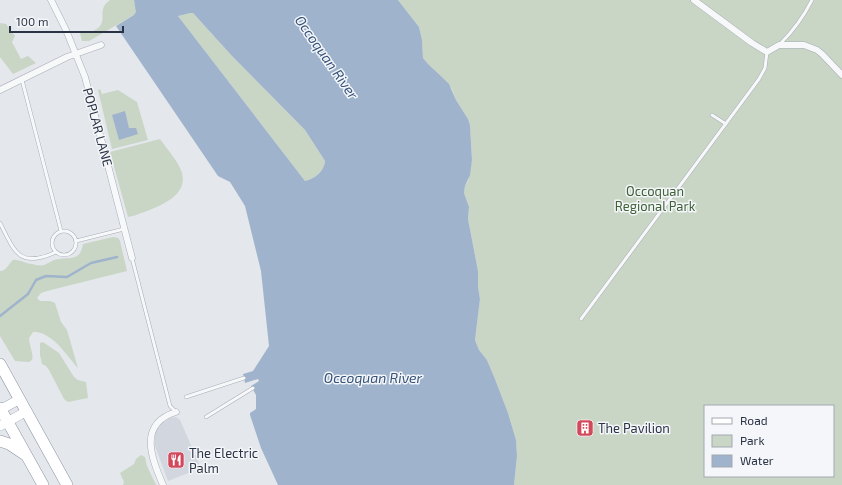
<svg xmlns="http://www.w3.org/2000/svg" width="842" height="485" viewBox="0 0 842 485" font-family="'Exo 2',sans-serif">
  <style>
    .built { fill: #d2d6de }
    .green { fill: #c9d6c5; fill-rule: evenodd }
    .water { fill: #9fb4cc; fill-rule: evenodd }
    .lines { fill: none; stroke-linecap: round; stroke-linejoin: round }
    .stream { stroke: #9fb4cc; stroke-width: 2.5 }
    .lane-casing { stroke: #a9aeb7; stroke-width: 4 }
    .street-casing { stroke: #a9aeb7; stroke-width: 7 }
    .primary-casing { stroke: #a3abb8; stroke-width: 10 }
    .highway-casing { stroke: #8b94a3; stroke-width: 12 }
    .lane { stroke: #f7f8fa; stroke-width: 3 }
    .street { stroke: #f7f8fa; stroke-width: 6 }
    .primary { stroke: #fff; stroke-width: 9 }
    .highway { stroke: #fff; stroke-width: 11 }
    .labels { text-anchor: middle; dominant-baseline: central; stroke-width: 3; stroke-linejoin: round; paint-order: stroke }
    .street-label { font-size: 13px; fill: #2b3445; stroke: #f4f6f9 }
    .park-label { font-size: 13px; fill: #3f6138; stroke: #f4f6f9 }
    .poi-label { font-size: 13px; fill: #2b3445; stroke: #f4f6f9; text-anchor: start }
    .water-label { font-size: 14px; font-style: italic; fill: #34527a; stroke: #f4f6f9 }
  </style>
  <rect width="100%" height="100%" fill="#e4e7ec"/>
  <path class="built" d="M176 417 180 420 201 468 168 481 155 446V434L159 425 170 418Z"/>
  <path class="green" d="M110 0H134L137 12 134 15 89 41H82L80 33C85 32 90 33 95 30 110 22 95 10 110 0Z
    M398 0H842V485H514L517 456 516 440 508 413 495 379 487 360 479 350 475 340 480 299 478 287V271L468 219 469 207 464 193 465 186 468 181 472 160 470 125 468 119 456 100 452 89 442 77 428 64 423 58 422 40 419 27ZM705 406H833V476H705Z
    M190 12 193 13 232 56 305 130 325 161C324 172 314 179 305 181L178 16Z
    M0 23 6 24 15 36 12 42 21 59 28 56 36 63 13 74 0 57Z
    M100 89 102 94 118 90 137 102 148 140 112 149 98 90Z
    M160 139C166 148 179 162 182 173 189 199 151 209 133 216L128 217 110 152Z
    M113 237 118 238 120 241 127 271 47 291 41 293 37 298 40 301H50L55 303 61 322 67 330 78 368C67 356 52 331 33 332L29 338C29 345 34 354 32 360L29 362 15 361 0 336V271C7 271 8 264 13 260 19 259 25 264 32 264 36 265 40 266 44 265 49 263 54 259 59 259 72 257 80 261 83 244Z
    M43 342 59 353 74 377 78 380 86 382 88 398 68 402 64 399 49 370 46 366 42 364 40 355V343Z
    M141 455 145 457 147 466 156 485H123L124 482 120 473 134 464 136 459Z"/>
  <path class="water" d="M134 0H398L419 27 422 40 423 58 428 64 442 77 449 84 456 100 468 119 470 125 472 160 470 175 465 186 464 193 469 207 468 219 478 271V287L480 299 475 340 479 350 487 360 495 379 508 413 516 440 517 456 514 485H278L261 448 250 415V413L256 409V395L251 386 259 381 258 379 245 383 243 374 253 371 269 346 261 271 245 206 230 182 218 176 116 26 134 15 136 12ZM190 13H193L232 56 305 130 325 161C324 172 314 179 305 181L178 16Z
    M125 111 129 128H136L138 134 119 140 112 115Z"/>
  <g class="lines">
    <path class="stream" d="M0 316 28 294 36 280 46 276 67 277 91 263 117 257"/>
    <defs>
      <path id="lane" d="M780 44C793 31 804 16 812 0
        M22 80 61 231
        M712 115 726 124
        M0 223C15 252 19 269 56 252
        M52 243a12 12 0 1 1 24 0a12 12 0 1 1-24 0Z
        M76 241 124 229
        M132 258 170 406 175 411
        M581 319 759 79 765 68 767 52
        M186 397 244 378
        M206 417 253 388"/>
      <path id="street" d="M51 0 66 30 85 77 132 258
        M694 0 752 43 767 52 779 45H804L817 50 822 54 842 75
        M0 90 67 57 101 45
        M163 485C152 459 137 424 176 412"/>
      <path id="primary" d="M0 410 20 399
        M0 426 27 411"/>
      <path id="highway" d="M0 364 67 485
        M0 408 43 485
        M0 441 9 444 24 454"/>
    </defs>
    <use href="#lane" class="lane-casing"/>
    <use href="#street" class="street-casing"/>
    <use href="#primary" class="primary-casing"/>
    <use href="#highway" class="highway-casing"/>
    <use href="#lane" class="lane"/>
    <use href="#street" class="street"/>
    <use href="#primary" class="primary"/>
    <use href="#highway" class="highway"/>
  </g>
  <defs>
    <symbol id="building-square" viewBox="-11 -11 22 22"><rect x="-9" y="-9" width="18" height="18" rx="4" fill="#d1495b" stroke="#f4f6f9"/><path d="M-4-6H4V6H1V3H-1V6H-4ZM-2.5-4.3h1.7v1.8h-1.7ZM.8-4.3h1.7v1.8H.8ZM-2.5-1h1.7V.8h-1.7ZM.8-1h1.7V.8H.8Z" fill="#fff"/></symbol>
    <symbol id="restaurant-square" viewBox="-11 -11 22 22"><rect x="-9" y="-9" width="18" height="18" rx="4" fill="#d1495b" stroke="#f4f6f9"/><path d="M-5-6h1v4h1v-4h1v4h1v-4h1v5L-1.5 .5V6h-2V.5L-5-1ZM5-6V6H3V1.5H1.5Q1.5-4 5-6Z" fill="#fff"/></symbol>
  </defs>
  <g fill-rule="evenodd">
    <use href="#building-square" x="575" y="418" width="20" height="20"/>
    <use href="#restaurant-square" x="166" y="450" width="20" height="20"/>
  </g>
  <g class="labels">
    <g class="street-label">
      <text transform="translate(98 127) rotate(75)">POPLAR LANE</text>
    </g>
    <g class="park-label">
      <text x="655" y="191">Occoquan<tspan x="655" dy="15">Regional Park</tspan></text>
    </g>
    <g class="poi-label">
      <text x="598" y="428">The Pavilion</text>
      <text x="189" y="453">The Electric<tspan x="189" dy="15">Palm</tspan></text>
    </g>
    <g class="water-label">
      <text transform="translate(327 57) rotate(55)">Occoquan River</text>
      <text x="373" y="377">Occoquan River</text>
    </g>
  </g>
  <rect x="704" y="405" width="130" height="72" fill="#f4f6f9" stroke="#a4a8b1"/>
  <rect x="712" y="418" width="20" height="6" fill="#ffffff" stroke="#a4a8b1"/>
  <text x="740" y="425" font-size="12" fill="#2b3445">Road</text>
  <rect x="712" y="435" width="20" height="12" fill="#c9d6c5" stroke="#a4a8b1"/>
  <text x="740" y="445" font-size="12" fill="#2b3445">Park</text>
  <rect x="712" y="455" width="20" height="12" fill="#9fb4cc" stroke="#a4a8b1"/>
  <text x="740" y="465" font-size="12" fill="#2b3445">Water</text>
  <path d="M10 26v6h113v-6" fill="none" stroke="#2b3445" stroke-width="2"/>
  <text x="16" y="26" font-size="12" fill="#2b3445" stroke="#f4f6f9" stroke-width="3" paint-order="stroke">100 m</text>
</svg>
